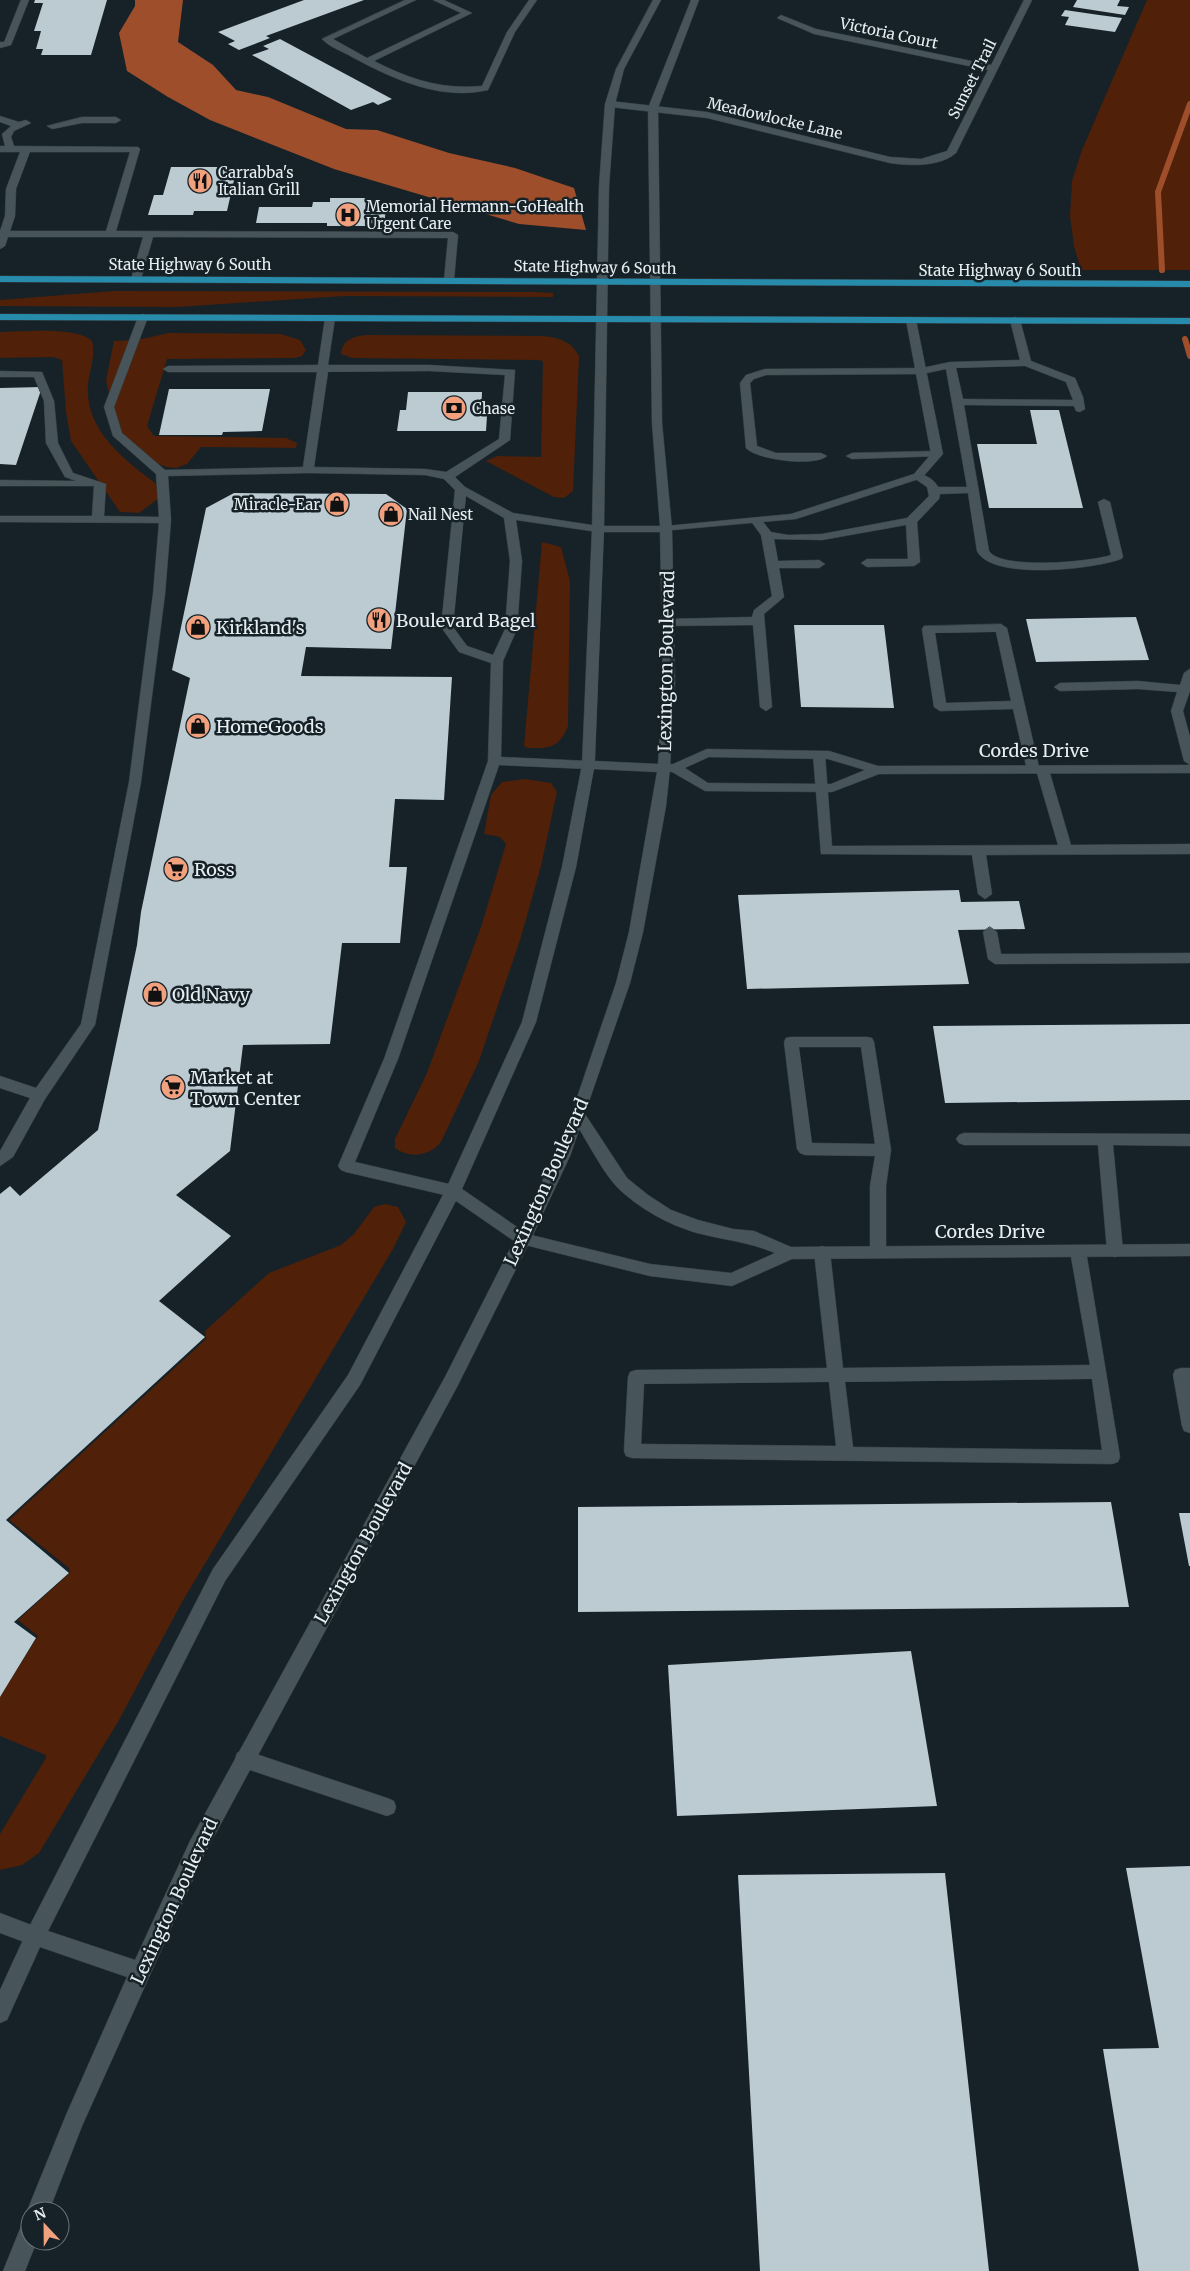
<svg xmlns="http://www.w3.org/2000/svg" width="1190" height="2271" viewBox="0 0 1190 2271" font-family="Merriweather,serif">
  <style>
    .green { fill: #502008 }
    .water { fill: #9e4e2a }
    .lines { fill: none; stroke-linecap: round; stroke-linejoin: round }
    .stream { stroke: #9e4e2a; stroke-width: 6 }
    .building { fill: #bccbd2 }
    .service-casing { stroke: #353e42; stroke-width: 1 }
    .minor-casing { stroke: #353e42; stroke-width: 1 }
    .secondary-casing { stroke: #353e42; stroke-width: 1 }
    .primary-casing { stroke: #353e42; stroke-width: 1 }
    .service { fill: #47545a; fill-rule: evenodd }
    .minor { fill: #47545a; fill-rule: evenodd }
    .secondary { fill: #47545a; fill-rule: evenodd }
    .primary { fill: #278cac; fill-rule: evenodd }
    .labels { text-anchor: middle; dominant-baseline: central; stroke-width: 5; stroke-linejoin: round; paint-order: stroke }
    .far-street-label { font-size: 15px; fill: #e6eef2; stroke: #162228 }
    .far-poi-label { font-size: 15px; fill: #e6eef2; stroke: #162228; text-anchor: start }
    .poi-label { font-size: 18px; fill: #e6eef2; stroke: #162228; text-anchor: start }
    .street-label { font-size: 18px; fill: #e6eef2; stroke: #162228 }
  </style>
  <rect width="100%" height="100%" fill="#162228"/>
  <path class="green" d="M1147 0H1190V270H1081L1074 246 1070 216 1072 181 1082 150Z
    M114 291 535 292 553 293V297L344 296 177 307 0 306V300Z
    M0 332C22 332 76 326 92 341 96 357 89 370 88 386 85 431 126 461 158 485L159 498 139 513 120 512 71 441 66 412 62 360 53 357 0 358Z
    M169 333 281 334 300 340 306 350 302 356 294 358 167 359 147 426 154 436 286 438 297 443 296 448 201 447 187 464 176 468 166 467 157 463 118 430 106 381 114 341 137 340Z
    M366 335 543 336C559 338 571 341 579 356L573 491 564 498 554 497 486 461 497 456 541 457 543 362 540 360 352 358 341 354C342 340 354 336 366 335Z
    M542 542 561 547 570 581 568 726C562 741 555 748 539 748 533 748 528 749 524 746Z
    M525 779 551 783 557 792 541 866 521 937 479 1061 441 1142C430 1156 410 1159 395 1148V1139L427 1073 481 927 506 844 500 837 484 834 491 795 502 782Z
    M385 1204 398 1207 406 1222 393 1249 182 1602 119 1720 39 1853 22 1865 0 1870V1834L46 1758V1755L0 1736V1697L38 1636 18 1620 70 1573 69 1568 9 1520 203 1342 206 1338 205 1331 269 1273 341 1245 354 1234 374 1207Z"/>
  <path class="water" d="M135 0H183L178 42 213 65 236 90 268 97 346 129 377 130 449 153 515 168 574 188 586 230 519 224 334 169 210 120 168 97 127 71 119 33 135 6Z"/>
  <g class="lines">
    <path class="stream" d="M1162 270 1158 192 1190 104
      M1185 339 1190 356"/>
  </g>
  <path class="building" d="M35 0H107L91 55H41L43 49H36L41 31H34L43 3H34Z
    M304 0H364L266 36 270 38 239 50 228 44 235 41 218 32Z
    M1077 0H1120L1117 6 1129 7 1125 15 1073 7Z
    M1065 10 1099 15 1122 18 1115 32 1065 25 1069 17 1061 16Z
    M280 39 392 99 378 105 373 102 351 110 252 55 269 49 263 46Z
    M171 167H237L227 211H194L193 215H148L154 195H163Z
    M330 198H371L370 202H387L384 224 366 223V226H327V223H256L259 207H312L313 202H330Z
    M42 387 16 465 0 464V388Z
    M169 389H270L262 431 223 432 222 435H159Z
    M408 392H482L481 416H487L486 431H397L400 410H406Z
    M1030 410H1059L1083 508H989L977 444H1037Z
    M234 493 386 494 407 509 391 649 306 647 301 676 452 677 444 800 395 799 389 867H407L400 943H342L330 1044 243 1045 230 1151 176 1195 231 1236 159 1301 205 1337 6 1520 69 1573 14 1622 36 1638 0 1697V1194L10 1186 20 1196 98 1130 137 945 141 912 190 678 172 670 206 508Z
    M1136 617 1149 660 1036 662 1026 619Z
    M794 625H884L894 708 801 707Z
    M959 890 961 902 1019 901 1025 929 958 930 969 984 747 989 738 895Z
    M1190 1024V1100L945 1103 933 1026Z
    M1111 1502 1129 1607 578 1612V1507Z
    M1179 1513H1190V1566H1189Z
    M911 1651 937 1806 677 1816 668 1665Z
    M1190 1866V2271H1139L1103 2049 1159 2048 1126 1868Z
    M945 1873 989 2271H760L738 1875Z"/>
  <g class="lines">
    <defs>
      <path id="service" d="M21 0H29L11 45 0 48V42H4Z
        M405 0H416L333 39 367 58 461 13 433 0H444L472 13 374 61C409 79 442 90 482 86L507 32 529 0H537L515 32 488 90C440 101 393 79 352 57 342 51 329 47 322 39Z
        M0 116 19 122 26 120 31 123 14 131 11 137 14 146 138 147 140 149 116 231 453 232 458 235 454 280 449 283 444 280 448 238 153 237 141 279 136 282 131 279 143 237H8L5 246 0 249V231L5 216 6 189 20 152H0V146H5L2 134 11 126 0 122ZM30 152H130L106 231H10L15 216 16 189Z
        M82 117H116L121 120 116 123H82L52 129 47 126Z
        M143 314 148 317 114 407 122 433 165 470 303 467 317 372H168L163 369 168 366 318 365 325 318 330 315 335 318 328 365H429L515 370 510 440 455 477 465 487 513 513 598 526 604 529 598 532 516 520 522 561 517 629 503 661 501 757 588 761 594 765 588 769 499 765 398 1059 355 1162 453 1185 458 1187 461 1191 458 1195 453 1197 346 1172 341 1170 338 1166 384 1059 488 761 491 663 459 652 441 627 455 490 444 479 425 475 308 473 168 476 171 520 165 594 141 782 95 1025 45 1099 13 1157 0 1166V1151L30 1098 0 1088V1076L36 1088 81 1024 129 782 153 594 159 523 0 522V516H92L94 486H0V480L76 481 65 477 46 443 44 401 34 377H0V371L42 372 54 401 58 443 73 473 106 484 104 516 159 517 156 474 113 436 104 407 138 317ZM429 371 505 375 499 439 446 472 425 469 314 467 328 372ZM466 496 504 518 510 561 505 629 493 655 467 646 453 627Z
        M1015 317 1020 320 1031 361 1075 378 1083 397 1085 409 1080 412 1076 411 1074 406 964 405 989 551C1000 570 1091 562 1111 555L1098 502 1104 499 1110 502 1123 557 1121 559C1094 569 992 581 977 551L968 493 940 494 939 499 917 522 920 562 914 566 867 567 861 563 867 559H908L906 525 822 540 774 539 778 561 819 560 825 564 819 568H779L784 597 764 614 772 707 766 711 760 707 753 625 664 626 662 623 668 619 752 617 754 610 772 596 761 535 750 520 752 518H760L771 532 788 535 822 534 907 518 929 496 927 487 914 478V474C923 472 935 480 938 487H967L946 369 922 374 766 375 754 379 750 383 757 446 776 453H821L827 456C815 467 757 460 746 448L740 383 746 375 765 369 922 368 950 362 1020 360 1010 320ZM1025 366 1066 382 1073 400 963 399 956 368Z
        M937 451 941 452V456L852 459 846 456 852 453Z
        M1001 624 1007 628 1039 767H1048L1049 770 1071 845 1190 844V854L986 855 992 894 985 899 978 894 972 855 821 854 813 755 819 751 825 755 832 846 1058 845 1037 773H1028L1027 770 1013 709 940 711 934 707 922 629 924 626ZM996 632 1011 701 946 703 935 633Z
        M1190 669V691L1183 711 1190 737V765L1184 761 1171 711 1177 692 1138 689 1060 691 1054 687 1060 683 1138 681 1180 685 1184 673Z
        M990 927 997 932 1001 954 1190 953V963L995 964 988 959 983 932Z
        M791 1037H867L872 1038 874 1042 891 1150 886 1186V1252L884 1256 878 1258 872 1256 870 1252V1186L875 1156 805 1155 800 1153 797 1149 784 1042 786 1038ZM799 1047H861L875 1144 812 1143Z
        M964 1133 1190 1134V1146L1113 1145 1123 1251 1121 1255 1115 1257 1109 1255 1107 1251 1098 1145H964L959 1143 956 1139 959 1135Z
        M1078 1245 1084 1247 1086 1251 1120 1457 1118 1462 1112 1464 632 1458 626 1456 624 1451 628 1377 630 1372 636 1370 827 1368 814 1252 816 1248 822 1246 828 1248 830 1252 843 1368 1090 1365 1070 1251 1072 1247ZM1092 1379 1102 1450 853 1447 845 1382ZM829 1382 836 1446 641 1444 644 1384Z
        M1181 1368H1190V1433L1184 1431 1182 1426 1173 1375 1175 1370Z
        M244 1750 387 1798 394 1801 396 1807 394 1813 387 1816 244 1768 237 1765 235 1759 237 1753Z
        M0 1913 42 1929 45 1936 42 1943 35 1946 0 1933Z"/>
      <path id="minor" d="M1024 0H1032L956 153C940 167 910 166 890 163L707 118 610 107 605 104 610 101 707 112 890 157 921 159 947 151 988 70 814 34 777 18 781 15 816 29 991 65Z
        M911 317 916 320 943 454 922 478 796 519 662 531V527L666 526 791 514 914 474 931 454 906 320Z
        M707 749 829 751 878 766 1190 765V773L879 774 832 792 705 791 672 772 659 771 658 768 659 765 673 764ZM709 757 828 759 865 770 831 784 708 783 685 768Z
        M578 1109 583 1111 627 1178 648 1195 671 1210 698 1220 733 1229 754 1231 791 1247 1190 1244V1256L792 1259 732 1286 650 1276 517 1243 515 1239 517 1235 523 1233 650 1264 731 1273 775 1253C749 1242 724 1240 697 1233 669 1225 638 1208 617 1187 602 1171 586 1139 573 1119L571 1115 573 1111Z"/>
      <path id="secondary" d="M653 0H661L624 69 615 104 609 186 604 526H660L652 423 648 108 691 0H699L658 108 662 423 672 529 675 682 670 768 666 806 643 932 630 983 570 1156 531 1239 457 1387 204 1855 82 2126 49 2211H30V2217L27 2211 66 2115 127 1977 40 1947 7 2020 0 2023V1990L28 1929 213 1569 348 1375 445 1191 522 1022 562 867 582 765 592 529 599 186 605 104 616 69ZM604 532H660L663 682 658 764 595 761ZM594 769 657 772 629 932 616 983 571 1115 554 1156 520 1229 462 1189 536 1022 576 867ZM456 1201 514 1241 445 1377 190 1841 135 1960 48 1931 225 1581 360 1385Z
        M30 2221V2241H37L25 2271H3L22 2224Z"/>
      <path id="primary" d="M0 276 1190 281V287L0 282Z
        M0 314 1190 318V324L0 320Z"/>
    </defs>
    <use href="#service" class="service-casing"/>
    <use href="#minor" class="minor-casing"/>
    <use href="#secondary" class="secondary-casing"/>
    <use href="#primary" class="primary-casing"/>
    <use href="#service" class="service"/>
    <use href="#minor" class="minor"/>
    <use href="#secondary" class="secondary"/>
    <use href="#primary" class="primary"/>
  </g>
  <defs>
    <symbol id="restaurant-disc" viewBox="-11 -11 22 22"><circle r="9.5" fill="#f2a17e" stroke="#162228"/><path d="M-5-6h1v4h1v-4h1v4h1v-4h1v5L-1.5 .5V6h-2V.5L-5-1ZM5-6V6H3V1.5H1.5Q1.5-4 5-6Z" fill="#111"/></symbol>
    <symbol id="hospital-disc" viewBox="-11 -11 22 22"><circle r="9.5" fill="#f2a17e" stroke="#162228"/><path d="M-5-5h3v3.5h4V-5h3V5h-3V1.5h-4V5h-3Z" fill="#111"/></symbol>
    <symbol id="bank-disc" viewBox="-11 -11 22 22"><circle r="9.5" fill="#f2a17e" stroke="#162228"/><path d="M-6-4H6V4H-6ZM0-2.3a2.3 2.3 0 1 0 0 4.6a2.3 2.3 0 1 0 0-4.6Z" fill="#111"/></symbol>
    <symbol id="shop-disc" viewBox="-11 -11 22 22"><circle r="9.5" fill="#f2a17e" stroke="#162228"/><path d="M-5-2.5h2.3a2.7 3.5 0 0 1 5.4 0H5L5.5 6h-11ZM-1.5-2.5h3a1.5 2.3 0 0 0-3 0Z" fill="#111"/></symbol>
    <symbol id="supermarket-disc" viewBox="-11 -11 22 22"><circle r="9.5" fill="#f2a17e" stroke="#162228"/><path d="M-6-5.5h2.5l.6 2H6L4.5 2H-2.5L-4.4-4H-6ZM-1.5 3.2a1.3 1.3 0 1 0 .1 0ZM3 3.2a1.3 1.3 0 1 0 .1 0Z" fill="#111"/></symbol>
  </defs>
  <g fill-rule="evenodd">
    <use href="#restaurant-disc" x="186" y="167" width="28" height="28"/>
    <use href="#hospital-disc" x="334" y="201" width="28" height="28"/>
    <use href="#bank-disc" x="440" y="394" width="28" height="28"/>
    <use href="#shop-disc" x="323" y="490" width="28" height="28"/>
    <use href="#shop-disc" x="377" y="500" width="28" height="28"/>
    <use href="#restaurant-disc" x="365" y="606" width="28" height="28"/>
    <use href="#shop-disc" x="184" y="613" width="28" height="28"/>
    <use href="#shop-disc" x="184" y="712" width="28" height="28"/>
    <use href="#supermarket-disc" x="162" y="855" width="28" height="28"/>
    <use href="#shop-disc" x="141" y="980" width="28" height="28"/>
    <use href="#supermarket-disc" x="159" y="1073" width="28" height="28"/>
  </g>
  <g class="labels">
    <g class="far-street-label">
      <text transform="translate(889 33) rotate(12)">Victoria Court</text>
      <text transform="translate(972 79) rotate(-63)">Sunset Trail</text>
      <text transform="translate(775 118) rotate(13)">Meadowlocke Lane</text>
      <text x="190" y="264">State Highway 6 South</text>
      <text transform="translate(595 267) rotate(1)">State Highway 6 South</text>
      <text x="1000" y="270">State Highway 6 South</text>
    </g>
    <g class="far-poi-label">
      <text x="218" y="172">Carrabba's<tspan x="218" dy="17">Italian Grill</tspan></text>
      <text x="366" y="206">Memorial Hermann-GoHealth<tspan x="366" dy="17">Urgent Care</tspan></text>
      <text x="472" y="408">Chase</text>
      <text x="320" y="504" text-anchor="end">Miracle-Ear</text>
      <text x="408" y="514">Nail Nest</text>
    </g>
    <g class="poi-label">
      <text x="396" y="620">Boulevard Bagel</text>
      <text x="216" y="627">Kirkland's</text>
      <text x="216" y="726">HomeGoods</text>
      <text x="194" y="869">Ross</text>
      <text x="172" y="994">Old Navy</text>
      <text x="190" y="1077">Market at<tspan x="190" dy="21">Town Center</tspan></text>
    </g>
    <g class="street-label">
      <text transform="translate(666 661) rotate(-89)">Lexington Boulevard</text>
      <text x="1034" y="750">Cordes Drive</text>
      <text transform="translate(546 1182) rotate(-66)">Lexington Boulevard</text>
      <text x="990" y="1231">Cordes Drive</text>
      <text transform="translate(363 1543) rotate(-61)">Lexington Boulevard</text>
      <text transform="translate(174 1901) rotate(-65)">Lexington Boulevard</text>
    </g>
  </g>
  <g transform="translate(45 2226) rotate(338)"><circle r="24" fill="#162228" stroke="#697479"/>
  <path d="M0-4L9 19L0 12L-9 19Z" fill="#f2a17e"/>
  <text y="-8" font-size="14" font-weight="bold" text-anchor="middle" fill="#e6eef2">N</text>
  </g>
</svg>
